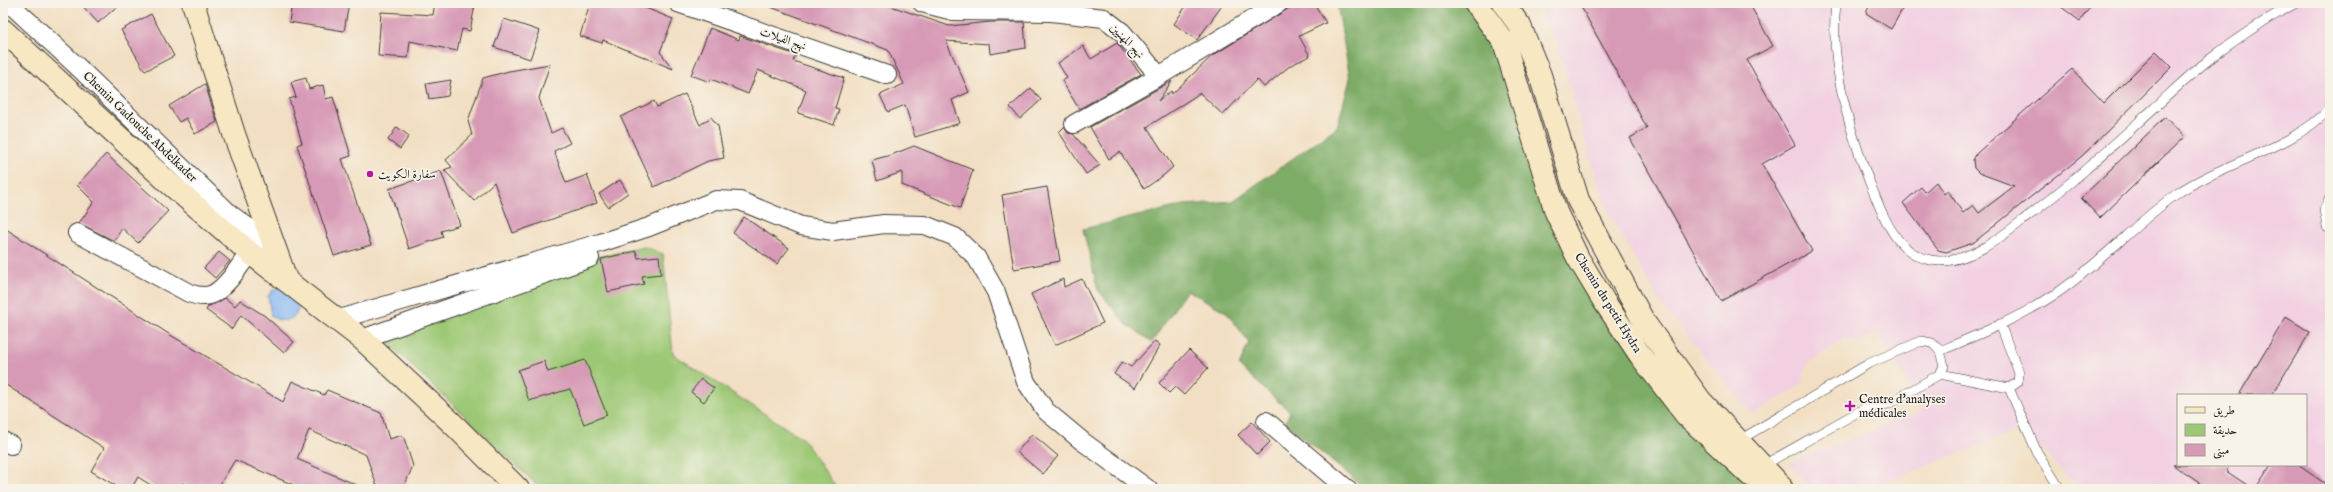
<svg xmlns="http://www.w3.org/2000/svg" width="2333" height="492" viewBox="0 0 2333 492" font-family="'IM FELL English',Amiri,serif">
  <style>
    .built { fill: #f2d0e2; fill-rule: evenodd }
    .green { fill: #9cc875; stroke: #5c7248 }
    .forest { fill: #7dac66; stroke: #4c6441 }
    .water { fill: #85b7f2; stroke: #506a87 }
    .building { fill: #d79ab6 }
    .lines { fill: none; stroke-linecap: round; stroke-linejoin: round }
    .lane-casing { stroke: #3c3935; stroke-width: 10 }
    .street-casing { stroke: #3c3935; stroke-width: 20 }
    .secondary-casing { stroke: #3c3935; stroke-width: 24 }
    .lane { stroke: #fff; stroke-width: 9 }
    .street { stroke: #fff; stroke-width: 18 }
    .secondary { stroke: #f7e8c3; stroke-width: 22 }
    .poi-dot { fill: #b5179e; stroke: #f7f3e8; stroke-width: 1.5 }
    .labels { text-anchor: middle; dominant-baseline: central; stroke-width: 3.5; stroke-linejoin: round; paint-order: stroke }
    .street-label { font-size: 12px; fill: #1c1c1c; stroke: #f7f3e8 }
    .poi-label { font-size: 12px; fill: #1c1c1c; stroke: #f7f3e8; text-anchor: start }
  </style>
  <rect width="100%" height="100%" fill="#f7f3e8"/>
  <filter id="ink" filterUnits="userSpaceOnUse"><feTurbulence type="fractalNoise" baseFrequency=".025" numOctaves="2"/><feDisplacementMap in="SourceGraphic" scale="8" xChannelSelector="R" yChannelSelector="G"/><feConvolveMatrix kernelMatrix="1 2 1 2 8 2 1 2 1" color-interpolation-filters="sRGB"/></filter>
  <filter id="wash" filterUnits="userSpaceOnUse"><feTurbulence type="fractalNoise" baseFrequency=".012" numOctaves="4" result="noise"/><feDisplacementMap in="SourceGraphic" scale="16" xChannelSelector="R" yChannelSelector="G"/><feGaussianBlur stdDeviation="0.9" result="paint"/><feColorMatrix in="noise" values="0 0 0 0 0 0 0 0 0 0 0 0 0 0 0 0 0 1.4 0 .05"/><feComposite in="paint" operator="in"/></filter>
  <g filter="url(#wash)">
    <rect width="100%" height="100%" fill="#f2dfc3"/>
    <path class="built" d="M1536 3H2330V489H2085L2069 479 2022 429 1868 489H1811L1789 463 1922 411 1899 368 1877 333 1857 343 1846 338 1807 364 1801 385 1753 415 1663 307 1609 213 1594 170 1558 46ZM2178 395H2306V465H2178Z"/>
    <path class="green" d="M645 247 663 254 673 354 803 439 837 489H541L383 338 599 257Z"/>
    <path class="forest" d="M1337 3H1471L1487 22 1556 212 1616 321 1765 489H1366L1285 423 1290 412 1239 366 1249 342 1226 312 1187 290 1152 342 1126 324 1098 290 1083 229 1184 205 1233 201 1337 127 1350 79Z"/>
    <path class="water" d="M282 287 300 303 296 315C287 322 280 322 271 316L268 296 273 290Z"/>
    <g id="blocks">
      <path class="building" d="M80 3H121L98 23Z
        M292 3H349L344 31 289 22Z
        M435 3H464L475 5 470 31 462 29 457 51 410 41 408 58 378 56 381 12 433 15Z
        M590 3H625L637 7 638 5 673 19 660 52 673 69 603 40 602 43 580 36Z
        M765 3H882L949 26 991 22H1024L1026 48 990 54 989 44 946 41 969 92 952 100 960 123 915 137 905 105 888 112 880 95 904 84 888 50 765 5Z
        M1188 3H1224L1197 40 1174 24Z
        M1297 3H1314L1326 23 1299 36 1310 56 1291 65 1264 87 1257 79 1223 115 1200 93 1147 127 1173 167 1164 175 1144 189 1120 152 1109 159 1090 127 1172 81 1158 101 1171 91 1172 94 1212 56Z
        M1579 3H1749L1773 46 1747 60 1795 145 1762 164 1812 251 1721 301 1630 138 1647 128Z
        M1871 3H1906L1891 29 1866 13Z
        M2056 3H2093L2080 21Z
        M151 14 174 56 145 71 121 30Z
        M504 19 540 31 530 59 494 47Z
        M710 28 739 40 740 36 796 55 793 61 844 78 835 108 839 109 834 125 798 113 806 90 758 70 748 94 711 79 710 82 691 75Z
        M1117 43 1141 74 1079 109 1062 81 1067 78 1058 63 1083 46 1091 59Z
        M2156 51 2172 67 2082 156 1973 243 1946 252 1938 250 1903 203 1921 187 1925 192 1936 182 1944 194 1948 191 1963 213 1973 205 1979 213 2014 186 1979 173 1974 168 1973 160 1977 153 2072 69 2104 103Z
        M550 64 539 98 551 133 562 128 570 143 554 151 566 183 587 175 597 203 513 233 494 182 474 201 444 170 452 167 446 160 472 135 468 121 483 78 509 71Z
        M306 78 309 89 323 85 326 99 333 97 351 156 342 159 371 245 334 256 297 145 302 143 289 99 296 97 291 82Z
        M451 80 448 96 429 99 426 84Z
        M205 84 217 122 195 134 186 118 179 122 169 106Z
        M1031 88 1041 100 1020 119 1010 107Z
        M685 94 700 125 711 117 718 126 724 158 708 161 654 187 621 117 654 101 657 107Z
        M2165 117 2184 137 2100 218 2081 198Z
        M397 127 409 136 400 149 388 140Z
        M1064 127 1068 133 1073 134 1100 165 1086 174 1059 132Z
        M914 146 973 170 960 208 902 185V172L877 181 872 160 891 155Z
        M106 154 168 211 138 243 122 228 114 241 79 223 94 202 77 185Z
        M441 171 460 225 441 231 443 237 409 249 389 189Z
        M620 180 628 193 608 207 599 194Z
        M1047 187 1060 261 1014 269 1002 195Z
        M744 217 789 248 777 264 733 233Z
        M3 227 172 336 283 402 292 381 324 395 327 390 381 413 389 439 403 435 413 466 403 489H378L366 455 309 430 297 459 366 489H303L235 460 217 489H193L183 483 179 489H157L138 477 131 489H121L91 471 104 448 3 383Z
        M636 251 638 258 659 256 661 274 642 276 644 284 608 292 601 259Z
        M219 252 230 261 215 278 204 268Z
        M1063 279 1064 287 1082 279 1103 323 1055 345 1031 294Z
        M225 298 235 306 240 300 265 316 294 342 284 353 241 315 232 329 206 310 209 306Z
        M2286 317 2310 332 2272 395H2239Z
        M1155 341 1160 345 1135 388 1114 374 1122 362 1131 367Z
        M1189 350 1208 368 1184 395 1175 387 1169 393 1159 383Z
        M585 360 607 415 584 424 570 389 529 401 518 370 544 361 548 372Z
        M701 379 714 388 704 402 691 392Z
        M1252 422 1270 442 1257 455 1238 435Z
        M1032 434 1058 456 1043 474 1017 452Z
        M2173 465H2230L2226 471 2253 489H2208Z
        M2271 465H2298L2330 487V489H2255Z"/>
    </g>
  </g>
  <g filter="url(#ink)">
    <use href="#blocks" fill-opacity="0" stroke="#3c3935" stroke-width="1"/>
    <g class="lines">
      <defs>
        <path id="lane" d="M1836 3C1829 66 1850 133 1873 191 1886 223 1900 260 1940 261 1971 261 2000 238 2023 220 2069 186 2110 148 2153 109 2170 94 2187 77 2206 62 2234 40 2264 20 2296 3
          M2330 198 2324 210 2327 227 2330 229
          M1940 351C1980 334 2021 317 2057 293 2100 264 2135 223 2178 193 2222 163 2295 148 2330 108
          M1940 374 2009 388 2018 382 2019 373 2000 324
          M2009 388 2037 452 2060 489
          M1738 441 1868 364 1921 341 1932 343 1940 351 1944 366 1940 374 1888 404 1865 408 1762 466"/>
        <path id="street" d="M9 3 79 68 230 214 274 246
          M678 3 887 75
          M922 3 953 11 1051 12 1104 18 1122 32 1159 76
          M1074 124 1159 76 1279 3
          M77 233 189 293C197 296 205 298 213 294 227 287 249 255 255 240
          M336 320 600 243 649 227 716 200 740 201 801 226 833 231 884 224 925 225 955 237 976 257 996 292 1026 382 1046 411 1082 441 1148 489
          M362 339 590 258
          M1266 421 1347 489
          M3 441 11 445"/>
        <path id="secondary" d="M193 3 234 134 286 279
          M1475 3 1504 42 1556 212 1578 258 1604 301 1640 355 1686 415 1750 475 1782 489
          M1503 3 1520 26 1540 75 1578 200 1644 322 1700 400 1780 485
          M3 30 169 183 249 252 362 339 452 423 518 489"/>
      </defs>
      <use href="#lane" class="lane-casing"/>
      <use href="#street" class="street-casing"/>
      <use href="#secondary" class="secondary-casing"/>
      <use href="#lane" class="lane"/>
      <use href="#street" class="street"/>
      <use href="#secondary" class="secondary"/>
    </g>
  </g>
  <g class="poi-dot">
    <circle cx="370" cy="174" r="4"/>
    <path d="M1848 400h4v4h4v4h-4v4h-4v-4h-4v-4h4z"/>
  </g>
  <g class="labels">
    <g class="street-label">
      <text transform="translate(783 39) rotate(19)">نهج الفيلات</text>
      <text transform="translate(1127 41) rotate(46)">نهج المهنيين</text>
      <text transform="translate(140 127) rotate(44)">Chemin Gadouche Abdelkader</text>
      <text transform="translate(1608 303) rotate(58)">Chemin du petit Hydra</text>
    </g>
    <g class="poi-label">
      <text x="378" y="174">سفارة الكويت</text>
      <text x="1859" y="399">Centre d'analyses<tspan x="1859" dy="14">médicales</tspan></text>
    </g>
  </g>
  <rect width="2333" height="492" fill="none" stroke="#f7f3e8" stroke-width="16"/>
  <rect x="2177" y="394" width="130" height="72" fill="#f7f3e8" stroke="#9f9d96"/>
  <rect x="2185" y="407" width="20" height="6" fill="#f7e8c3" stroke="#9f9d96"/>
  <text x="2213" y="414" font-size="12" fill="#1c1c1c">طريق</text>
  <rect x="2185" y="424" width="20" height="12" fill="#9cc875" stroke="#9f9d96"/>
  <text x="2213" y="434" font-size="12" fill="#1c1c1c">حديقة</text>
  <rect x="2185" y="444" width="20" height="12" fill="#d79ab6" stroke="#9f9d96"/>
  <text x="2213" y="454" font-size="12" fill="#1c1c1c">مبنى</text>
</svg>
